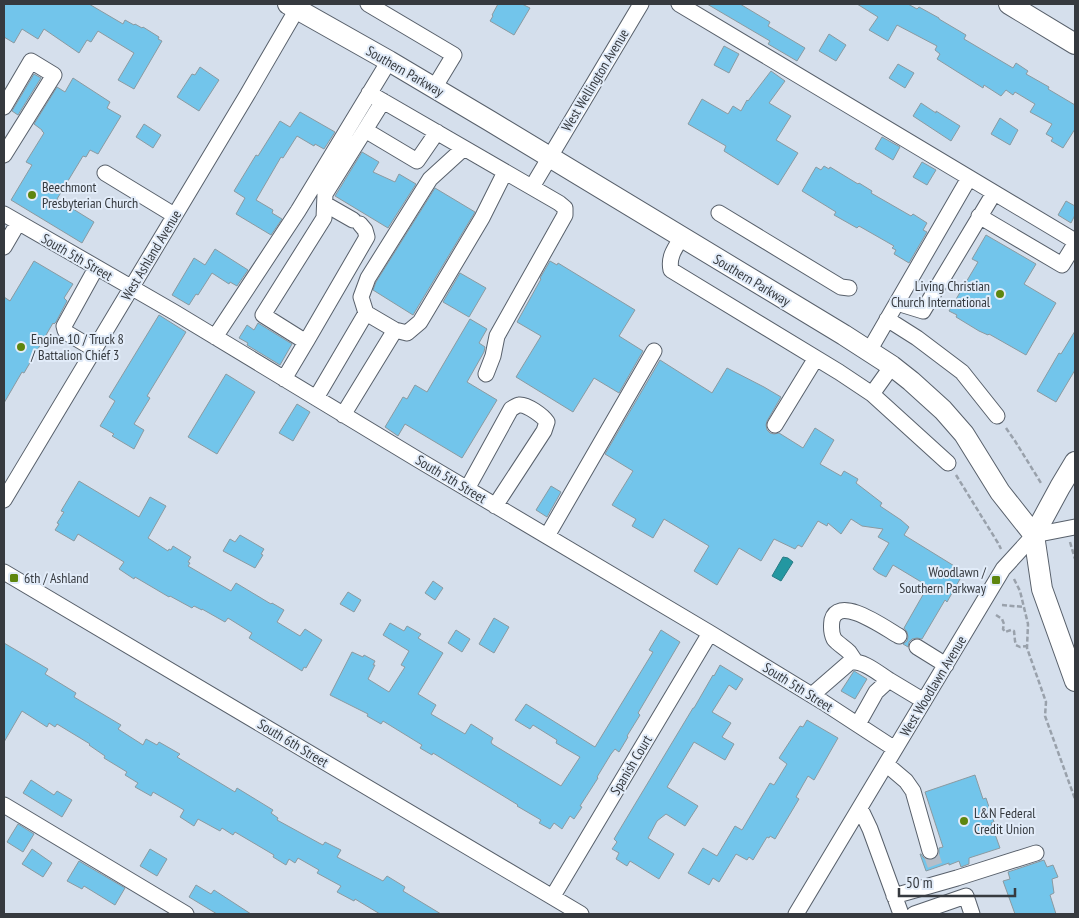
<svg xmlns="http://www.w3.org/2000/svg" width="1079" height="918" viewBox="0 0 1079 918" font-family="'PT Sans Narrow',sans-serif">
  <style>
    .water { fill: #2397a1; stroke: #297b84 }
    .building { fill: #72c5eb; stroke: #8b9aa1 }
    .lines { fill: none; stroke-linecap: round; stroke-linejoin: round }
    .minor-tunnel { stroke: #b5bec9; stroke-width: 15; stroke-dasharray: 15 8; stroke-linecap: butt }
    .minor-casing { stroke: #58606b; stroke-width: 17 }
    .major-casing { stroke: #58606b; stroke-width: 22 }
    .path { stroke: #99a1ab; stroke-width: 2.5; stroke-dasharray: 5 2.5; stroke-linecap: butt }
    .minor { stroke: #fff; stroke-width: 15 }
    .major { stroke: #fff; stroke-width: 20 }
    .poi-dot { fill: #5e860f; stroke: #e2ecf9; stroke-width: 2 }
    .labels { text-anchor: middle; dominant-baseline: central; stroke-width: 4; stroke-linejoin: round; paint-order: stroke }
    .street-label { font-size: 14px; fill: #363a3f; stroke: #e2ecf9 }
    .poi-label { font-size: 14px; fill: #363a3f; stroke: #e2ecf9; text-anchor: start }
  </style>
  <rect width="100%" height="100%" fill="#d5dfec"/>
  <path class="water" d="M783 557 788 558 793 562 781 581 772 576Z"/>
  <path class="building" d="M4 4H89L123 24 125 20 134 25 135 24 142 28 143 27 159 37 158 39 162 41 134 89 118 80 134 53 98 31 91 42 87 40 79 53 44 29 38 39 22 29 14 43 4 37Z
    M498 4H522L530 8 514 35 490 21 493 16 492 15Z
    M707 4H740L770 22 768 26 805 48 797 61 768 44 770 41Z
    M857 4H908L917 9 919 7 939 18V19L966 35 964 39 1013 68 1016 63 1028 71 1026 74 1049 87 1048 89 1075 105V129L1063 148 1051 141 1053 138 1046 134 1052 124 1030 112 1035 104 1015 92 1013 95 1006 90 1001 96 984 85 983 88 937 59 940 54 935 50 937 46 897 25 888 41 869 30 878 17Z
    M829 34 846 45 836 61 819 51Z
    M724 46 739 54 729 73 714 65Z
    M898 64 914 73 905 88 889 78Z
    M200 67 219 80 199 111 177 97 192 74 195 75Z
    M771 71 785 81 769 103 791 116 776 140 798 153 778 185 724 151 726 146 688 124 702 99 728 114 733 106 741 111 747 100 748 101Z
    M34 74 41 78 18 115 12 111Z
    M73 78 110 102 107 108 121 116 98 154 90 150 86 157 83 156 57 199 94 222 82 243 11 200 32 165 26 162 44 133 42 131V130L34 124 57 87 65 92Z
    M921 103 936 113V111L960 126 951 141 913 116Z
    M300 112 335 132 324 149 315 144 314 146 297 136 283 158 281 157 256 200 273 210 272 213 282 219 271 235 236 214 245 198 234 191 256 155 258 156 280 121 290 127Z
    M1000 118 1018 130 1010 145 991 134Z
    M144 124 161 135 153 148 136 137Z
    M882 137 900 147 893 160 875 149Z
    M362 152 379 162 373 172 395 182 399 174 416 184 388 228 335 196Z
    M922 162 936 170 927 185 913 177Z
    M824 166 829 169 830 167 858 184 859 183 872 191 871 193 911 216 913 214 927 223 923 230 927 232 909 263 894 254 896 250 892 248 894 246 859 226 857 228 834 215 836 212 802 191 816 167 821 170Z
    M435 188 475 212 413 315 373 290 376 282Z
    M1066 201 1075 206V215L1071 223 1058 215Z
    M986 235 1036 264 1024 284 1056 303 1026 355 989 334 988 335 979 331 956 317 957 315 949 311 978 262 972 259Z
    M215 249 248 270 237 286 230 282 229 284 212 273 198 295 196 294 189 305 172 295 194 258 205 265Z
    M34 261 73 284 64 298 67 301 56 322 54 324 53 323 24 373 22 372 4 403V297L10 301Z
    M550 261 557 265 558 263 635 310 619 336 643 351 619 393 594 378 573 412 516 377 541 336 517 322 541 279 540 278Z
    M460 273 486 288 469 317 443 302Z
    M159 315 186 332 147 396 150 398 134 424 144 430 134 449 112 436 114 434 100 426 115 401 109 397Z
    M470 319 487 329 479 343 485 347 484 352 467 382 497 400 462 458 405 424 398 436 385 427 403 397 407 399 415 385 427 392Z
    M258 323 292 344 280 365 247 345 248 343 239 338 247 325 254 330Z
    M1075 331V370L1056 402 1037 391 1059 353 1061 354Z
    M660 360 712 393 727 368 764 387 781 397 767 421 766 425 767 430 770 433 774 434 779 433 803 448 815 428 834 440 820 464 841 476 844 471 858 479 856 483 882 503 880 506 901 520 909 527 904 535 964 572 947 602 945 600 922 639 917 638 912 639 909 642 908 647 903 644 907 641 908 637 907 632 904 628 928 586 893 565 886 577 878 573 873 569 889 543 878 537 883 529 862 526 851 519 841 534 828 523 827 526 818 521 802 547 798 545 795 549 774 539 761 561 739 548 717 585 694 571 709 546 664 519 653 538 632 526 636 519 612 505 633 471 605 454Z
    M226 374 255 392 217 454 188 437Z
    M297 404 310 412 293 441 279 433Z
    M79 481 139 517 150 497 166 506 148 538 168 551 169 549 171 550 173 546 191 557 188 562 190 563 188 566 231 591 236 583 271 604 272 603 284 610 277 622 300 636 305 629 322 640 306 668 304 667 302 671 249 638 252 633 228 618 225 622 202 609V610L194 606 192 608 170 596 169 597 135 577 134 579 119 569 124 562 78 534 74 541 55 530 59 524 57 523 64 512 61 511Z
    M551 486 561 492 547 517 536 510Z
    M240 535 264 549 261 554 263 555 255 568 223 551 230 539 235 542Z
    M433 581 443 588 435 600 425 593Z
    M348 592 361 600 354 612 340 604Z
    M494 618 509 627 494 653 479 644Z
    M390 623 404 631 407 626 421 634 418 638 443 653 418 694 436 705 431 714 465 734 471 724 493 738 491 742 492 744 561 786 580 757 556 743 557 740 533 725 530 729 515 720 526 704 595 747 653 652 649 650 661 630 680 642 638 713 640 715 627 736 628 737 619 752 615 749 611 754 597 777 598 778 580 806 582 807 574 819 570 816 562 829 554 823 550 829 539 823 541 820 517 806 518 805 433 753 432 755 420 748 422 745 383 721 381 724 367 716 368 714 330 695 352 652 363 657 364 655 375 661 373 665H375L368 679 389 692 405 667 401 665 409 651 383 635Z
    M456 630 470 639 462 652 448 643Z
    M4 643 48 669 45 674 76 693 74 697 121 725 118 729 143 745 146 739 157 745 159 742 180 754 177 757 235 792 237 788 273 810 271 813 278 818 277 820 319 843 323 845 325 842 341 850 337 857 383 881 387 876 405 887 403 891 441 914H380L355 899 354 901 337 892 341 886 317 873 319 870 298 858 295 863 289 859 286 865 273 857 274 855 235 832 233 835 222 828 220 831 198 819 194 826 180 817 184 810 153 792 151 796 135 787 138 783 125 775 127 772 104 758 105 756 89 745 90 744 57 724 55 727 49 723 47 727 22 711 4 742Z
    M720 665 743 679 736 690 729 685 712 712 731 723 722 737 734 744 725 760 694 742 667 787 698 806 685 826 666 814 657 821 648 838 674 854 659 879 630 861 627 866 616 859 619 853 612 849 617 842 614 839 693 708H694L713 675 714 676Z
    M854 671 867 679 855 699 841 691Z
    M807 720 838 738 814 780 808 776 796 797 799 799 775 839 770 836 769 838 767 837 753 860 749 857 747 860 736 854 719 882 713 878 709 885 688 873 703 848 717 856 735 826 742 830 770 783 774 785 787 764 779 758 800 726 803 727Z
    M975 775 983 799 986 798 994 822 991 823 1000 848 969 858V864L961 867 959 861 949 865V863L926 871 920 854H921L923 857 927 860H933L936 858 939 854V848L943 847 925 792Z
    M31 780 54 795 57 791 72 800 62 817 23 793Z
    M18 824 34 834 23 852 7 842Z
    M32 849 52 863 43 877 22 864Z
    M150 849 167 859 157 876 140 866Z
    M1044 860 1047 867 1053 865 1058 877 1052 879 1054 893 1050 895 1056 914H1015L1003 881 1010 879 1008 872Z
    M79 861 125 888 115 905 84 886 82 889 67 881Z
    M196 885 211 894 214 890 251 914H217L189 897Z"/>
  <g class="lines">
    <path class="minor-tunnel" d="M930 851 936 868"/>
    <defs>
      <path id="minor" d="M368 4 454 55 434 88
        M679 4 1075 241
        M369 93 559 203 565 208V215L497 336 493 356 486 374
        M383 101 365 130 417 161 437 132
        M4 107 31 61 54 75 4 155
        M105 173 174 215
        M532 187 641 4
        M325 204 353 220
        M719 213 841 287 849 288
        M4 214 174 312 417 459 710 633 823 702 895 749
        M979 216 1062 265 1075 244
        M360 224 365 230 367 237 306 342 263 315 324 218 325 194 365 130
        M682 237C675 248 668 257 671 270L839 372 872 394 948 463
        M4 247 18 223
        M897 303 923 311 994 193
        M366 313 361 297 368 278 430 179 464 148
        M887 319 917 338 962 372 997 416
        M395 330 407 333 420 322 482 218 505 172
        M215 337 298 211 389 61
        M94 349 67 333 65 330 64 326 96 268
        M869 351 969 178
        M284 379 306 342
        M872 394 892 366
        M316 398 366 313 395 330 343 415
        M775 425 816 358
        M467 489 511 409C513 408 517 405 519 405 527 404 543 416 547 422L544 431 495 506
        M4 500 247 95 297 9
        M547 536 654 351
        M4 572 581 914
        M917 647 946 665
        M855 661C853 658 851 655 849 652 844 647 838 644 834 639 831 633 831 627 832 620 839 594 886 629 899 636
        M812 695 850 662C863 660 878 673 889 680
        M858 724 876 692 889 680 924 701
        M886 764 906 781 913 791 930 851
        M4 805 186 914
        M860 808 870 829 901 914
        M553 896 710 633
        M894 896 957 878 1036 853
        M796 914 1003 569 1034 535 1075 527
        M914 914 966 896 972 914"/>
      <path id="major" d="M288 4 389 61 490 121 844 335 892 366 911 381 943 410 964 434 1000 492 1034 535 1042 589 1075 681
        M1009 4 1075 44
        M1034 535 1060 487 1075 462"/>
    </defs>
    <use href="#minor" class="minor-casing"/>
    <use href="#major" class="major-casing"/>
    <path class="path" d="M1006 428 1015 441 1041 483
      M956 475 998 543 1001 549
      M1070 542 1075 559
      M1014 579 1020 591 1028 624 1027 648 1046 702 1045 716 1075 799
      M1002 605 1024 607
      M996 615 1002 619 1004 624 1003 629 1005 632 1011 630 1014 631 1015 641 1016 645 1020 647 1027 646"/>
    <use href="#minor" class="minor"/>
    <use href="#major" class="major"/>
  </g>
  <g class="poi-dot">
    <circle cx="32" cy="195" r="5"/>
    <circle cx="1000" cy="294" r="5"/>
    <circle cx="21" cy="347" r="5"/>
    <rect x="9" y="573" width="10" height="10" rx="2.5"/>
    <rect x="991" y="575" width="10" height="10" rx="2.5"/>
    <circle cx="964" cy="821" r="5"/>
  </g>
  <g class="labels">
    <g class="street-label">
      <text transform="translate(405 71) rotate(30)">Southern Parkway</text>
      <text transform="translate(595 80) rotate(-59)">West Wellington Avenue</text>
      <text transform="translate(151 255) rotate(-59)">West Ashland Avenue</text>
      <text transform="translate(77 257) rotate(30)">South 5th Street</text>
      <text transform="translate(752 280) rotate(31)">Southern Parkway</text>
      <text transform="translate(451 479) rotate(31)">South 5th Street</text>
      <text transform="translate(933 686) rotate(-59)">West Woodlawn Avenue</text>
      <text transform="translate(798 687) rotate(32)">South 5th Street</text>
      <text transform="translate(293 743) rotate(31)">South 6th Street</text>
      <text transform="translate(631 765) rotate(-59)">Spanish Court</text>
    </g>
    <g class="poi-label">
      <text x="42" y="187">Beechmont<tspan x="42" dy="16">Presbyterian Church</tspan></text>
      <text x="990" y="286" text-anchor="end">Living Christian<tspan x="990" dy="16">Church International</tspan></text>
      <text x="31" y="339">Engine 10 / Truck 8<tspan x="31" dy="16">/ Battalion Chief 3</tspan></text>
      <text x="986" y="572" text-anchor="end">Woodlawn /<tspan x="986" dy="16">Southern Parkway</tspan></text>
      <text x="24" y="578">6th / Ashland</text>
      <text x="974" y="813">L&amp;N Federal<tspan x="974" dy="16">Credit Union</tspan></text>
    </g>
  </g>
  <rect width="1079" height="918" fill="none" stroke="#363a3f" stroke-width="10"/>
  <path d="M899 888v8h116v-8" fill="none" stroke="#363a3f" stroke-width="2.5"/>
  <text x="906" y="888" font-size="15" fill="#363a3f" stroke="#e2ecf9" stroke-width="4" paint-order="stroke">50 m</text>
</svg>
